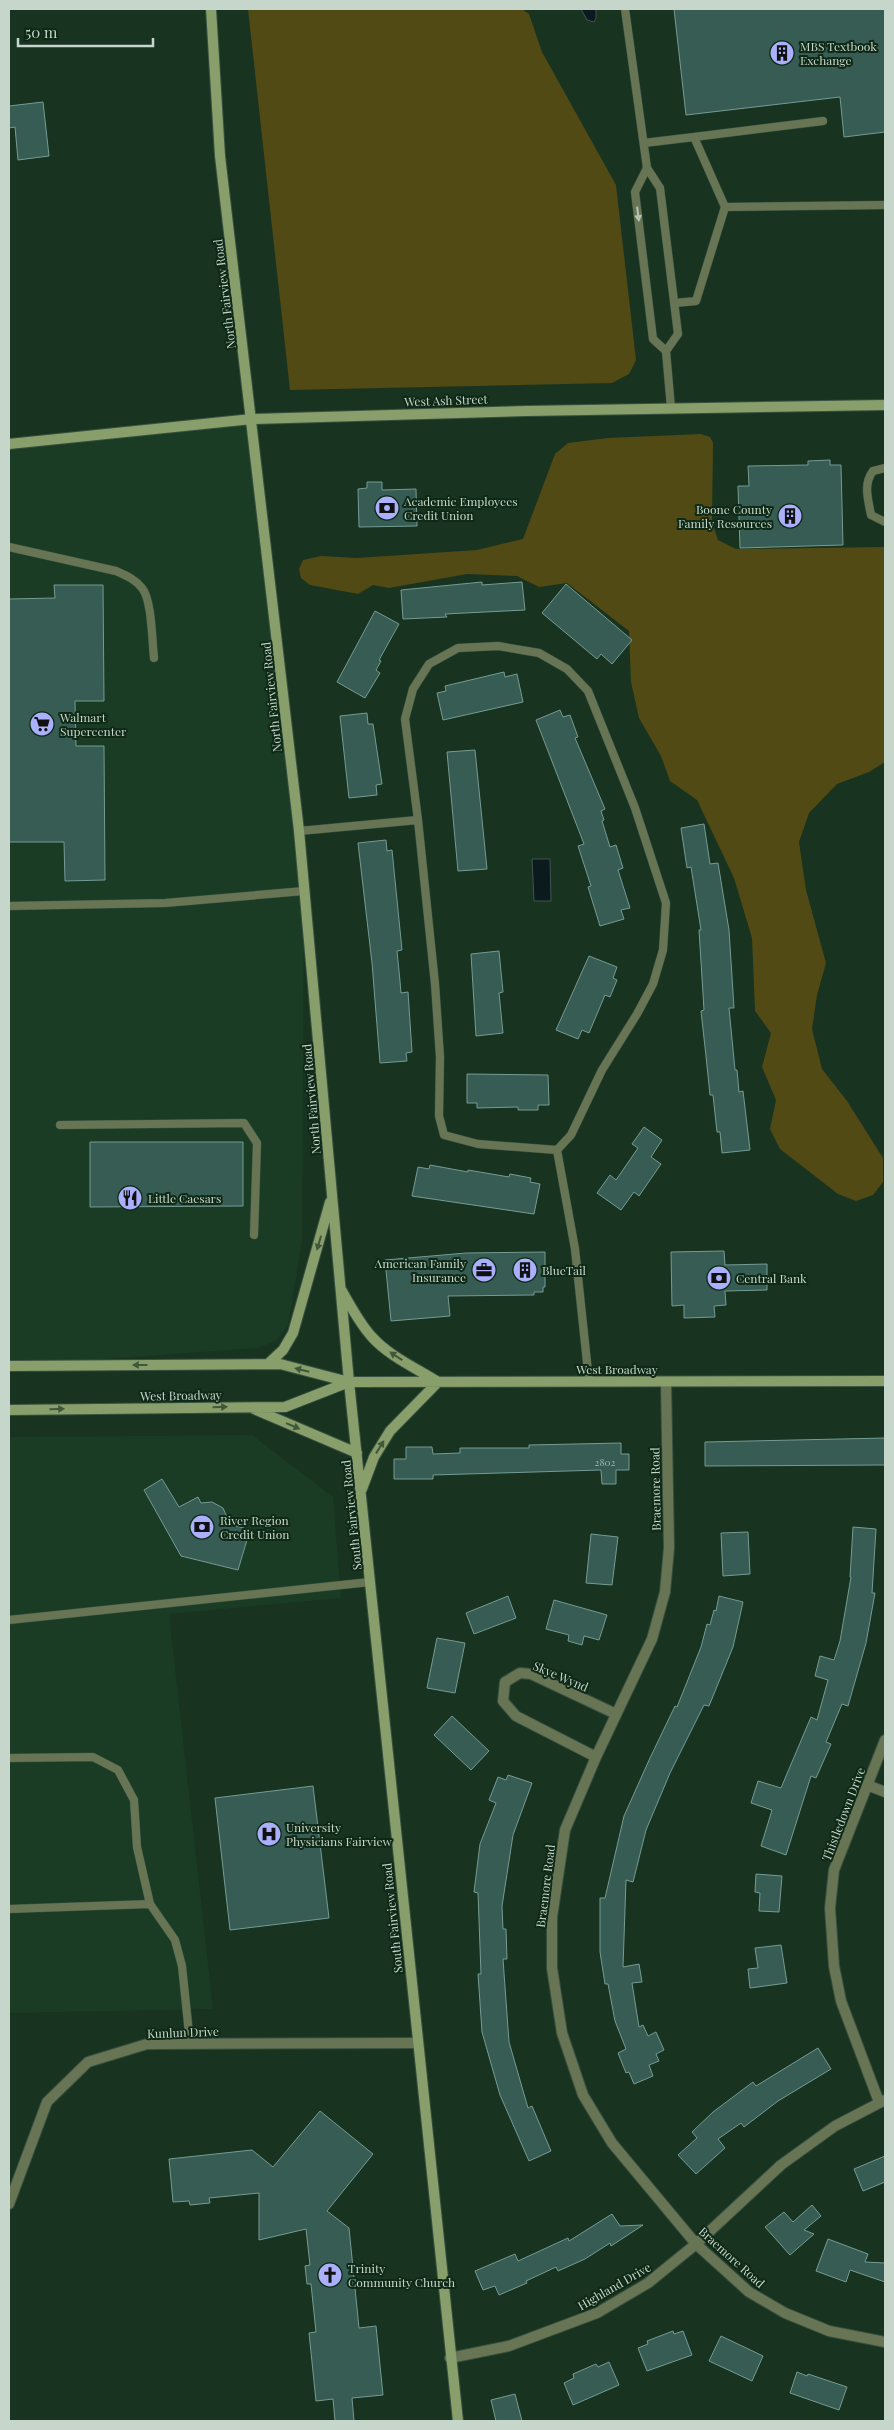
<svg xmlns="http://www.w3.org/2000/svg" width="894" height="2430" viewBox="0 0 894 2430" font-family="'Playfair Display',serif">
  <style>
    .built { fill: #1a3b24 }
    .green { fill: #514a14 }
    .water { fill: #0b1b1d; stroke: #435351 }
    .building { fill: #365c53; stroke: #759c93 }
    .lines { fill: none; stroke-linecap: round; stroke-linejoin: round }
    .lane-casing { stroke: #38503f; stroke-width: 9 }
    .street-casing { stroke: #38503f; stroke-width: 12 }
    .secondary-casing { stroke: #38503f; stroke-width: 12 }
    .lane { stroke: #677555; stroke-width: 8 }
    .street { stroke: #677555; stroke-width: 10 }
    .secondary { stroke: #889e6b; stroke-width: 10 }
    .oneway { fill: #b4c3b3 }
    .oneway2 { fill: #3f5839 }
    .labels { text-anchor: middle; dominant-baseline: central; stroke-width: 4; stroke-linejoin: round; paint-order: stroke }
    .number-label { font-size: 10px; fill: #a3b8ac }
    .poi-label { font-size: 12px; fill: #c7d6ca; stroke: #0f2917; text-anchor: start }
    .street-label { font-size: 12px; fill: #c7d6ca; stroke: #0f2917 }
  </style>
  <rect width="100%" height="100%" fill="#193321"/>
  <path class="built" d="M252 419 304 892 302 1241 288 1326 276 1341 257 1348 9 1366V444Z
    M252 1435 333 1497 341 1598 169 1614 213 2009 9 2013V1437Z"/>
  <path class="green" d="M248 9H522L529 14 542 52 616 185 636 360 629 374 612 383 290 390Z
    M701 434 710 437 713 443 712 522 718 540 736 549 885 547V762L869 772 837 784 809 813 799 842 806 890 826 963 817 995 812 1029 822 1069 847 1101 883 1158V1182L873 1195 856 1201 838 1194 780 1149 770 1129 776 1100 762 1067 771 1033 755 1011 752 938 734 878 697 800 670 781 661 756 639 718 631 682 629 631 567 583 539 587 517 576 467 574 389 588 373 585 358 594 310 585 301 578 299 569 303 560 321 556 357 558 477 550 523 539 555 454 568 443 608 438Z"/>
  <path class="water" d="M581 9H596V18L594 22 587 20Z
    M550 859 551 901H534L532 859Z"/>
  <path class="building" d="M674 9H885V132L844 137 840 97 686 115Z
    M43 102 49 156 18 160 15 127 9 128V106Z
    M830 460V465H841L843 545 740 548 738 486H749L748 466 808 465V461Z
    M367 482H382V490L416 489 417 526 359 527 358 489 367 488Z
    M482 582V585L522 582 525 610 445 614 447 617 403 619 401 590Z
    M566 584 632 640 612 664 601 654 597 659 542 613Z
    M54 585H103L104 701H75L76 746H104L105 880 65 881 64 842H9V599L55 598Z
    M375 611 399 624 379 660 381 661 376 670 380 673 365 698 337 682Z
    M504 672 505 677 517 674 523 702 443 720 437 693 446 691 445 686Z
    M560 710 563 717 570 715 578 737 575 738 605 809 601 811 604 820 602 821 610 847 616 845 623 868 618 870 630 908 621 910 624 919 600 926 588 887 591 886 578 846 584 844 536 720Z
    M367 713 368 724H373L382 784 376 785 377 795 349 798 340 716Z
    M475 750 487 869 458 871 447 752Z
    M704 824 710 864 718 863 729 930 734 1008H729L735 1070H737L739 1092 743 1091 750 1150 722 1153 720 1132H717L713 1095H710L706 1056 701 1011 704 1010 699 930H701L691 867 687 868 681 828Z
    M386 840 387 851 392 850 402 950 397 951 400 981 401 993 408 992 412 1052 406 1053 407 1061 380 1063 372 963 358 843Z
    M499 951 503 992 499 993 503 1033 476 1036 471 954Z
    M589 956 617 967 613 978 617 980 610 997 605 995 589 1033 582 1030 578 1039 556 1030Z
    M467 1074 548 1075 549 1105H538V1110H518V1107L477 1108V1103H467Z
    M644 1127 662 1140 651 1157 661 1164 639 1196 634 1192 621 1210 597 1193 610 1175 616 1180 638 1148 632 1144Z
    M90 1142H243V1206L90 1207Z
    M430 1165 468 1172V1170L509 1177 510 1174 531 1178 530 1182 540 1184 534 1214 412 1196 418 1167 429 1169Z
    M724 1251 725 1265 767 1264V1290L725 1291 726 1305 714 1306 715 1317 684 1318V1305L672 1306 671 1252Z
    M545 1252V1287H543V1292H534V1295L448 1296 450 1316 391 1321 385 1260 466 1253Z
    M885 1438V1465L705 1466V1442Z
    M621 1443V1454H629V1470H616V1484H602L601 1470 433 1475V1479H394V1459H406V1447H432L433 1454 460 1453V1448H529V1445Z
    M162 1479 179 1507 198 1497 201 1503 212 1502 223 1508 230 1524 250 1530 238 1570 181 1556 144 1490Z
    M853 1527 876 1529 872 1593H875L866 1643 848 1706 842 1704 826 1742 831 1744 816 1778 811 1776 786 1855 761 1846 772 1810 751 1803 758 1781 781 1788 811 1717 817 1720 828 1680 815 1676 820 1656 834 1660 840 1641 851 1577H850Z
    M748 1532 750 1574 723 1576 721 1533Z
    M591 1534 618 1537 612 1585 586 1583Z
    M508 1596 516 1618 474 1634 466 1613Z
    M719 1596 743 1602 733 1647 709 1706 704 1705 670 1773 646 1830 633 1882 626 1880 623 1967 639 1964 642 1982 632 1983 639 2027 643 2025 648 2036 656 2032 664 2050 656 2054 659 2061 649 2065 653 2076 634 2084 629 2072 626 2073 618 2053 626 2049 615 2021 608 1984H605L600 1952V1898H605L624 1816 650 1758 675 1706 677 1707 701 1647 707 1624 710 1625 714 1610 716 1611Z
    M554 1600 607 1615 599 1640 584 1636 582 1645 568 1641 569 1635 546 1629Z
    M437 1638 465 1643 455 1693 427 1688Z
    M452 1716 489 1751 471 1770 434 1735Z
    M508 1775 532 1783 513 1835 502 1906 503 1929H506L507 1959H503L509 2042 528 2108 532 2106 551 2151 529 2161 500 2095 482 2032 478 1974H481L478 1893 474 1892 480 1844 496 1803 489 1800 498 1777 506 1780Z
    M313 1786 329 1918 230 1930 215 1798Z
    M756 1874 782 1876 779 1912 759 1911 760 1893 755 1892Z
    M781 1945 787 1983 750 1988 748 1969 758 1968 755 1948Z
    M818 2048 831 2069 778 2101 744 2127 741 2123 718 2139 725 2148 696 2174 678 2155 697 2138 692 2132 713 2112 753 2082 756 2086Z
    M320 2111 373 2154 327 2211 349 2228 359 2328 376 2326 383 2395 352 2398 354 2421H335L333 2399 316 2401 309 2333 316 2332 311 2284H307L305 2266 310 2265 306 2229 259 2240V2193L209 2198 210 2203 190 2205 189 2201 173 2202 169 2159 252 2150 273 2167Z
    M885 2156V2182L863 2191 854 2169Z
    M812 2205 821 2216 804 2230 814 2234 790 2255 765 2227 784 2212 793 2222Z
    M612 2214 620 2226 643 2225 611 2246 610 2243 585 2259 558 2271 556 2267 526 2281 527 2283 499 2295 495 2286 483 2290 475 2271 515 2254 518 2261 568 2238 569 2241Z
    M828 2239 868 2254 865 2262 885 2263V2282L850 2270 846 2282 816 2271Z
    M673 2331 674 2334 683 2331 692 2355 647 2371 638 2348 648 2344 647 2341Z
    M721 2336 763 2356 752 2381 709 2361Z
    M609 2362 619 2385 573 2405 564 2383 574 2378 573 2374 596 2364 598 2367Z
    M797 2372 807 2376 808 2374 847 2387 839 2410 790 2393Z
    M515 2394 522 2421H496L491 2400Z"/>
  <g class="lines">
    <defs>
      <path id="lane" d="M625 9 647 168 660 188 678 334 666 351
        M694 137 823 121
        M644 143 694 137 725 207 696 301 675 303
        M647 168 635 192 653 339 666 351 671 408
        M725 207 885 205
        M885 468 873 471C863 484 868 499 871 515L885 522
        M9 547 116 571C125 575 135 579 142 588 152 600 152 641 154 658
        M498 646 539 653 567 669 588 691 635 808 666 903 663 950 653 984 637 1014 602 1070 571 1135 557 1150 478 1144 444 1135 439 1116 440 1057 435 984 418 820 405 719 413 689 429 664 458 648Z
        M299 831 418 820
        M9 906 165 903 304 891
        M60 1125 244 1123 257 1143 254 1235
        M557 1150 575 1249 589 1381
        M9 1620 370 1582
        M9 1758 93 1757 118 1770 134 1800 137 1847 150 1904 175 1940 182 1966 190 2043
        M9 1909 150 1904"/>
      <path id="street" d="M666 1382 669 1548 665 1592 652 1639 596 1757 565 1830 552 1917V1968L562 2033 583 2095 612 2143 696 2244 749 2292 785 2313 829 2331 885 2342
        M596 1757 516 1716 503 1701 505 1682 520 1673 531 1674 616 1714
        M867 1785 885 1792
        M879 2102 841 2001 834 1966 830 1908 834 1870 885 1740
        M9 2204 47 2102 88 2062 147 2044 417 2043
        M450 2358 509 2346 597 2313 648 2283 696 2244 781 2165 835 2126 885 2100"/>
      <path id="secondary" d="M211 9 220 156 299 831 349 1382 458 2421
        M9 444 252 419 526 411 885 405
        M342 1291C351 1307 360 1324 372 1337 389 1356 416 1368 438 1382L390 1431 374 1457 362 1489
        M268 1364 283 1350 293 1333 330 1202
        M9 1366 280 1364 349 1382 885 1381
        M254 1409 357 1453
        M9 1410 285 1407 349 1382"/>
    </defs>
    <use href="#lane" class="lane-casing"/>
    <use href="#street" class="street-casing"/>
    <use href="#secondary" class="secondary-casing"/>
    <use href="#lane" class="lane"/>
    <use href="#street" class="street"/>
    <use href="#secondary" class="secondary"/>
  </g>
  <defs><path id="oneway-solid" d="M-6-.8H1V-3.2L6.5 0L1 3.2V.8H-6Z" transform="scale(1.25)"/></defs>
  <use class="oneway" href="#oneway-solid" transform="translate(638 214) rotate(83)"/>
  <g class="oneway2">
    <use href="#oneway-solid" transform="translate(319 1243) rotate(106)"/>
    <use href="#oneway-solid" transform="translate(396 1356) rotate(-147)"/>
    <use href="#oneway-solid" transform="translate(140 1365) rotate(180)"/>
    <use href="#oneway-solid" transform="translate(302 1370) rotate(-166)"/>
    <use href="#oneway-solid" transform="translate(220 1407) rotate(-1)"/>
    <use href="#oneway-solid" transform="translate(57 1409) rotate(-1)"/>
    <use href="#oneway-solid" transform="translate(293 1426) rotate(23)"/>
    <use href="#oneway-solid" transform="translate(380 1447) rotate(-58)"/>
  </g>
  <defs>
    <symbol id="building-disc" viewBox="-11 -11 22 22"><circle r="9.5" fill="#aab0fb" stroke="#0f2917"/><path d="M-4-6H4V6H1V3H-1V6H-4ZM-2.5-4.3h1.7v1.8h-1.7ZM.8-4.3h1.7v1.8H.8ZM-2.5-1h1.7V.8h-1.7ZM.8-1h1.7V.8H.8Z" fill="#111"/></symbol>
    <symbol id="bank-disc" viewBox="-11 -11 22 22"><circle r="9.5" fill="#aab0fb" stroke="#0f2917"/><path d="M-6-4H6V4H-6ZM0-2.3a2.3 2.3 0 1 0 0 4.6a2.3 2.3 0 1 0 0-4.6Z" fill="#111"/></symbol>
    <symbol id="supermarket-disc" viewBox="-11 -11 22 22"><circle r="9.5" fill="#aab0fb" stroke="#0f2917"/><path d="M-6-5.5h2.5l.6 2H6L4.5 2H-2.5L-4.4-4H-6ZM-1.5 3.2a1.3 1.3 0 1 0 .1 0ZM3 3.2a1.3 1.3 0 1 0 .1 0Z" fill="#111"/></symbol>
    <symbol id="restaurant-disc" viewBox="-11 -11 22 22"><circle r="9.5" fill="#aab0fb" stroke="#0f2917"/><path d="M-5-6h1v4h1v-4h1v4h1v-4h1v5L-1.5 .5V6h-2V.5L-5-1ZM5-6V6H3V1.5H1.5Q1.5-4 5-6Z" fill="#111"/></symbol>
    <symbol id="office-disc" viewBox="-11 -11 22 22"><circle r="9.5" fill="#aab0fb" stroke="#0f2917"/><path d="M-6-3h4V-5.5h4V-3h4V5H-6ZM-1-4.5V-3h2v-1.5ZM-6 0V1H6V0Z" fill="#111"/></symbol>
    <symbol id="hospital-disc" viewBox="-11 -11 22 22"><circle r="9.5" fill="#aab0fb" stroke="#0f2917"/><path d="M-5-5h3v3.5h4V-5h3V5h-3V1.5h-4V5h-3Z" fill="#111"/></symbol>
    <symbol id="church-disc" viewBox="-11 -11 22 22"><circle r="9.5" fill="#aab0fb" stroke="#0f2917"/><path d="M-1.2-6h2.4v3.5h3.3v2.4h-3.3V6h-2.4V-.1h-3.3v-2.4h3.3Z" fill="#111"/></symbol>
  </defs>
  <g fill-rule="evenodd">
    <use href="#building-disc" x="768" y="39" width="28" height="28"/>
    <use href="#bank-disc" x="373" y="494" width="28" height="28"/>
    <use href="#building-disc" x="776" y="502" width="28" height="28"/>
    <use href="#supermarket-disc" x="28" y="710" width="28" height="28"/>
    <use href="#restaurant-disc" x="116" y="1184" width="28" height="28"/>
    <use href="#office-disc" x="470" y="1256" width="28" height="28"/>
    <use href="#building-disc" x="511" y="1256" width="28" height="28"/>
    <use href="#bank-disc" x="705" y="1264" width="28" height="28"/>
    <use href="#bank-disc" x="188" y="1513" width="28" height="28"/>
    <use href="#hospital-disc" x="255" y="1820" width="28" height="28"/>
    <use href="#church-disc" x="316" y="2261" width="28" height="28"/>
  </g>
  <g class="labels">
    <g class="number-label">
      <text x="605" y="1462">2802</text>
    </g>
    <g class="poi-label">
      <text x="800" y="46">MBS Textbook<tspan x="800" dy="14">Exchange</tspan></text>
      <text x="404" y="501">Academic Employees<tspan x="404" dy="14">Credit Union</tspan></text>
      <text x="772" y="509" text-anchor="end">Boone County<tspan x="772" dy="14">Family Resources</tspan></text>
      <text x="60" y="717">Walmart<tspan x="60" dy="14">Supercenter</tspan></text>
      <text x="148" y="1198">Little Caesars</text>
      <text x="466" y="1263" text-anchor="end">American Family<tspan x="466" dy="14">Insurance</tspan></text>
      <text x="542" y="1270">BlueTail</text>
      <text x="736" y="1278">Central Bank</text>
      <text x="220" y="1520">River Region<tspan x="220" dy="14">Credit Union</tspan></text>
      <text x="286" y="1827">University<tspan x="286" dy="14">Physicians Fairview</tspan></text>
      <text x="348" y="2268">Trinity<tspan x="348" dy="14">Community Church</tspan></text>
    </g>
    <g class="street-label">
      <text transform="translate(224 294) rotate(-97)">North Fairview Road</text>
      <text transform="translate(446 400) rotate(-2)">West Ash Street</text>
      <text transform="translate(271 697) rotate(-96)">North Fairview Road</text>
      <text transform="translate(311 1099) rotate(-95)">North Fairview Road</text>
      <text x="617" y="1369">West Broadway</text>
      <text transform="translate(181 1395) rotate(-1)">West Broadway</text>
      <text transform="translate(655 1489) rotate(-91)">Braemore Road</text>
      <text transform="translate(351 1515) rotate(-96)">South Fairview Road</text>
      <text transform="translate(561 1676) rotate(23)">Skye Wynd</text>
      <text transform="translate(843 1814) rotate(-69)">Thistledown Drive</text>
      <text transform="translate(545 1886) rotate(-83)">Braemore Road</text>
      <text transform="translate(392 1918) rotate(-96)">South Fairview Road</text>
      <text transform="translate(183 2032) rotate(-2)">Kunlun Drive</text>
      <text transform="translate(732 2257) rotate(42)">Braemore Road</text>
      <text transform="translate(614 2286) rotate(-30)">Highland Drive</text>
    </g>
  </g>
  <rect width="894" height="2430" fill="none" stroke="#c7d6ca" stroke-width="20"/>
  <path d="M18 38v8h135v-8" fill="none" stroke="#c7d6ca" stroke-width="2.5"/>
  <text x="25" y="38" font-size="15" fill="#c7d6ca" stroke="#0f2917" stroke-width="4" paint-order="stroke">50 m</text>
</svg>
